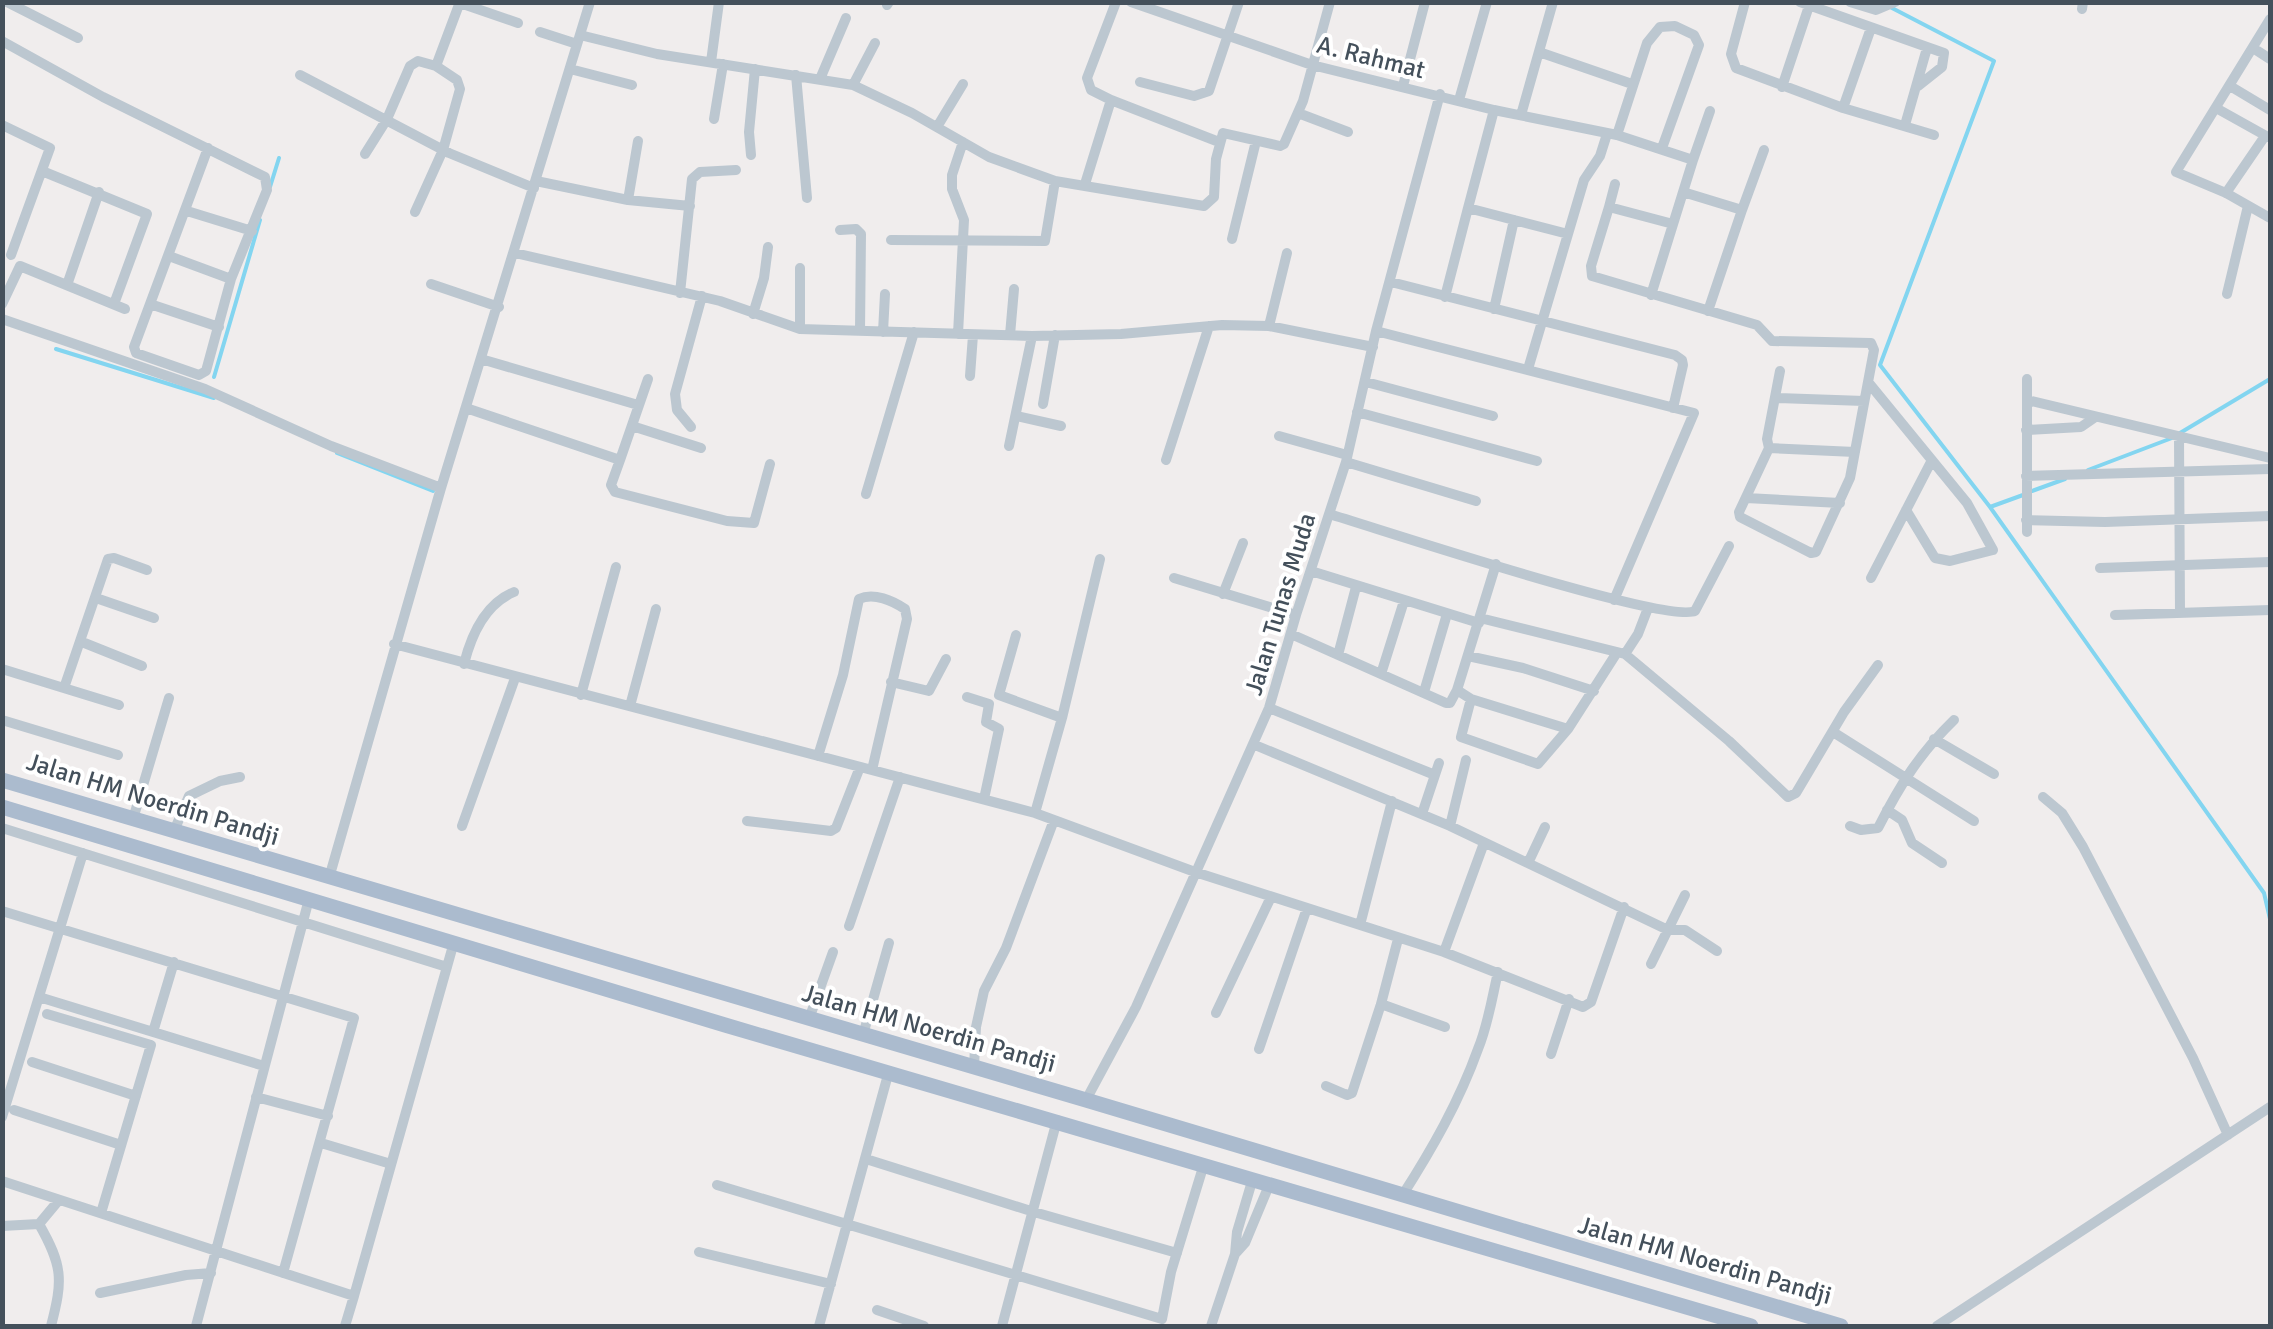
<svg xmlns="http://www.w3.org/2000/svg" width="2273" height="1329" viewBox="0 0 2273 1329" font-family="Signika,sans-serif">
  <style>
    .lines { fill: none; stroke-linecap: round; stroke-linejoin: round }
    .stream { stroke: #83d5f0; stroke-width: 4 }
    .street { stroke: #bcc7d0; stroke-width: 10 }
    .primary { stroke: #abbbce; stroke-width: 15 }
    .labels { text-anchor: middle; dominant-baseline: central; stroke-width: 8; stroke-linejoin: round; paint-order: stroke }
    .street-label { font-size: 25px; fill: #44505b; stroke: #fff }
  </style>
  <rect width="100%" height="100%" fill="#f0eded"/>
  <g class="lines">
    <path class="stream" d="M1892 8 1994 61 1880 365 1990 507 2264 893 2270 919
      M270 187 279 158
      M56 349 214 398
      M214 377 260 220
      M2180 433 2270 379
      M337 453 433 491
      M2088 470 2172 438
      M2032 491 2065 479
      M1990 507 2023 495"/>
    <path class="street" d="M7 2 78 38
      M1131 2 1312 65 1494 110 1617 135 1693 160 1651 295
      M1745 2 1731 54 1736 68 1843 108 1934 135
      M1800 2 1944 53 1942 67 1918 86
      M1850 2 1876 10 1895 2
      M460 3 518 23
      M887 5 889 2
      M2082 9 2083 2
      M2270 19 2176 172 2226 193 2270 218
      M540 32 577 44
      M580 35 657 54 853 85 912 113 989 157 1055 181 1204 206 1214 197 1216 159 1223 133 1280 146 1284 144 1303 101 1330 2
      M2 41 103 97 265 177 267 190 231 279 206 371 199 375 136 353 134 347 208 148
      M2253 48 2270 59
      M1539 52 1632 84
      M711 62 719 2
      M570 69 632 85
      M300 75 449 153 534 188
      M796 75 807 198
      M820 79 846 18
      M1140 82 1194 96 1209 91 1239 2
      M853 85 875 43
      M1403 86 1425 2
      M2230 86 2270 110
      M1782 87 1809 6
      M1111 100 1219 142
      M1459 100 1487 2
      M1843 108 1871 28
      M2216 108 2268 137
      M1298 113 1348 132
      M1521 115 1553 2
      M714 119 723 64
      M2 125 50 148 11 255
      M1905 125 1927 48
      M937 127 963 84
      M1617 135 1647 43 1660 27 1675 26 1694 35 1699 45 1662 148
      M365 154 387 119 410 66 418 61 436 66 460 2
      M751 155 749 132 755 69
      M1693 160 1710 111
      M42 171 147 214 114 304
      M536 181 628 200 690 206
      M1085 184 1111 100 1091 90 1087 78 1116 2
      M1683 192 1742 210 1764 150
      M2226 193 2265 136
      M628 200 638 141
      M1609 207 1615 184
      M1468 208 1494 110
      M187 211 252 231
      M415 212 443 150 460 89 457 80 436 66
      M1673 224 1609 207 1591 266 1592 276 1757 325 1772 341 1871 343 1874 350 1868 382 1967 503 1993 550 1950 561 1935 558 1906 510
      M840 230 856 229 861 234 860 331
      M1232 239 1256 141
      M891 240 1045 241 1055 181
      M515 253 720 301 800 329 1032 336 1121 334 1222 325 1269 326 1373 347
      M169 256 231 279
      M800 268V329
      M1391 282 1675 355 1682 360 1683 365 1673 408
      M431 284 499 307
      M67 285 99 192
      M680 293 692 179 700 172 736 170
      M2227 294 2248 206
      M1445 297 1468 208 1568 234
      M2 304 20 266 125 309
      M150 304 219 327
      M1494 309 1514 220
      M1708 311 1742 210
      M753 314 764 278 768 247
      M2 319 205 389 331 446 441 488
      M1269 326 1287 253
      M1376 331 1694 413 1614 600
      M883 332 885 294
      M958 334 964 220 952 189V175L963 142
      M1010 335 1014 289
      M481 359 638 405
      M1528 369 1584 180 1600 156 1607 134
      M1780 371 1767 439 1769 448 1739 512 1740 517 1811 553 1816 552 1850 478 1868 382
      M970 376 973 335
      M2027 379V532
      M1366 382 1493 416
      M1775 398 1864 401
      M2027 400 2270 458
      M1043 404 1055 335
      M466 408 620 460 611 485 615 492 727 521 754 523 770 464
      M1357 412 1537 461
      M1016 416 1061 426
      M632 426 701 448
      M691 427 677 410 675 394 702 296
      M2026 430 2081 427 2094 418
      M1279 436 1347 455
      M2179 437 2180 613
      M1009 446 1032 336
      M1769 448 1855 452
      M620 460 648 379
      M1166 460 1209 326
      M1346 462 1476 501
      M2026 476 2270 469
      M866 494 914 332
      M1746 498 1840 503
      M1329 514C1380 529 1665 624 1695 611L1729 546
      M2026 520 2105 522 2270 516
      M1496 564 1457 690 1471 699 1568 729
      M2100 568 2270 562
      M1311 571 1479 623
      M1174 578 1296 615
      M1871 578 1932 460
      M1223 594 1243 543
      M96 598 154 618
      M2115 615 2270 610
      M1480 618 1625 654 1638 634 1648 608
      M1291 634 1446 703H1450L1457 690
      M1016 635 999 695 1062 718
      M82 642 142 666
      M394 644 1035 813 1195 872 1444 952 1583 1007 1591 1002 1624 907
      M1625 654 1729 741 1788 797 1796 793 1844 712 1878 665
      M1338 655 1356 587
      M1468 656 1523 668 1594 691
      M464 664C471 636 485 604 514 592
      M2 669 119 705
      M1381 674 1404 601
      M891 682 929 691 946 659
      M64 688 108 559 114 558 147 570
      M1424 692 1447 614
      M581 695 616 567
      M967 697 989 704 986 722 999 729 984 799
      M1471 699 1461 737 1538 764 1568 729 1616 654
      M630 706 656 609
      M1269 708 1435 775
      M2 720 118 755
      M1833 732 1974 821
      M1934 739 1994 774
      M1255 745 1450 826 1668 930H1685L1717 951
      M818 756 843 675 859 599C874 592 893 601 905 609L907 619 872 770
      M2043 797 2062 813 2083 847 2193 1058 2228 1135
      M1887 810 1902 820 1912 843 1942 863
      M1035 813 1062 718 1100 559
      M1422 814 1439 763
      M133 819 169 698
      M747 821 831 831 836 828 860 767
      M462 826 515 678
      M1450 826 1466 760
      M1850 826 1861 830 1878 828C1900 785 1919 754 1954 720
      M2 828 447 967
      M174 831 189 796 220 781 240 777
      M1528 863 1545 827
      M329 878 441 488 590 2
      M2 911 354 1018 283 1273
      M1360 925 1392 801
      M849 926 900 777
      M1444 952 1484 843
      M1651 964 1685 895
      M39 997 264 1066
      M1381 1004 1445 1027
      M1216 1013 1271 897
      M47 1014 151 1045 101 1213
      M809 1019 833 952
      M153 1032 174 962
      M863 1035 889 943
      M1259 1049 1307 908
      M1551 1054 1569 999
      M32 1062 136 1096
      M974 1067 976 1027 984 991 1006 948 1054 820
      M1326 1086 1347 1095 1352 1093 1381 1004 1398 939
      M256 1097 328 1116
      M1086 1100 1136 1007 1269 708 1296 615 1346 462 1376 331 1440 94
      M14 1110 121 1145
      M2 1117 83 853
      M321 1143 391 1164
      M866 1159 1034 1212 1177 1253
      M2 1181 354 1296 345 1326
      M717 1185 1162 1319 1171 1272 1204 1164
      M1402 1196C1432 1149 1459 1102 1478 1049 1488 1025 1492 998 1498 972
      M39 1224C63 1266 63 1280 51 1326
      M39 1224 59 1200
      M2 1226 39 1224
      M699 1252 831 1284
      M1236 1253 1245 1243 1270 1183
      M100 1293 186 1275 211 1273
      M354 1296 454 942
      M877 1310 924 1326
      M196 1326 309 899
      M819 1326 889 1071
      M1002 1326 1057 1120
      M1211 1326 1235 1254 1237 1232 1253 1178
      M1937 1326 2270 1107"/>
    <path class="primary" d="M2 780 1086 1100 1841 1326
      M2 807 725 1025 1751 1326"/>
  </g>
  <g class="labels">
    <g class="street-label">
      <text transform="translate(1371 57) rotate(14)">A. Rahmat</text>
      <text transform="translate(1280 604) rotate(-73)">Jalan Tunas Muda</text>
      <text transform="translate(153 799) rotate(17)">Jalan HM Noerdin Pandji</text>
      <text transform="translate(929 1028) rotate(16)">Jalan HM Noerdin Pandji</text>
      <text transform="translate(1705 1260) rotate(16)">Jalan HM Noerdin Pandji</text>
    </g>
  </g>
  <rect width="2273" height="1329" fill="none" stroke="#44505b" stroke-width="10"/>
</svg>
